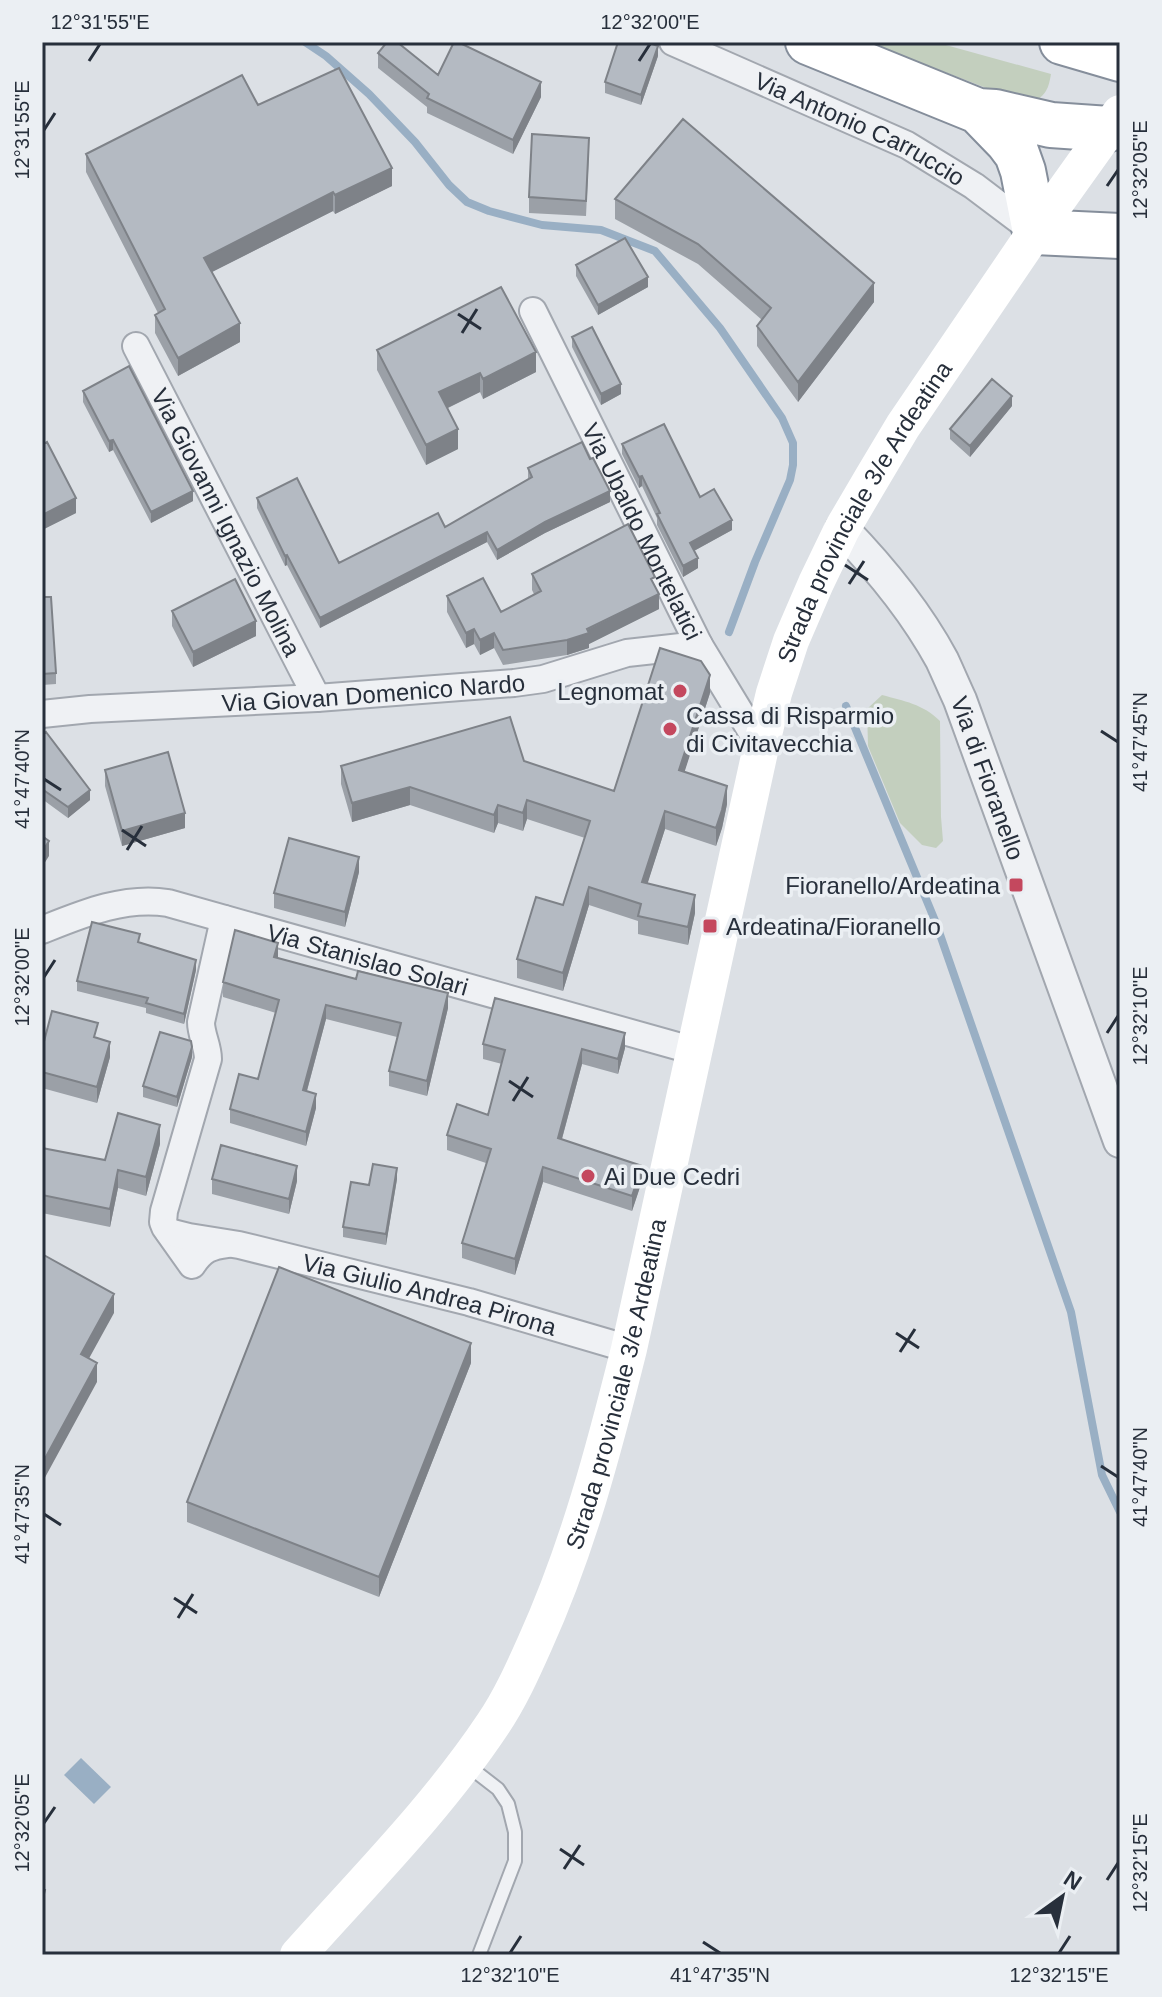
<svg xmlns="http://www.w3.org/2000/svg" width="1162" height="1997" viewBox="0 0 1162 1997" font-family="Helvetica,sans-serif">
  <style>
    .green { fill: #c3cfbe }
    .water { fill: #99afc4 }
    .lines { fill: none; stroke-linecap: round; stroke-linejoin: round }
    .stream { stroke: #99afc4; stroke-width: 8 }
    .service-casing { stroke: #a2a7af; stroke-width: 16 }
    .minor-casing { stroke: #a2a7af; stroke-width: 30 }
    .tertiary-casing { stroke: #a2a7af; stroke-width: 36 }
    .motorway-casing { stroke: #858e9b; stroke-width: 48 }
    .service { stroke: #eff1f4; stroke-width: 12 }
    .minor { stroke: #eff1f4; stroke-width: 26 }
    .tertiary { stroke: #eff1f4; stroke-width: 32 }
    .secondary { stroke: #fff; stroke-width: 36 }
    .motorway { stroke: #fff; stroke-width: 44 }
    .wall { fill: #9ba0a7 }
    .shaded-wall { fill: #7e8288 }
    .building { fill: #b4bac2; stroke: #7e8288; stroke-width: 2 }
    .ticks { fill: none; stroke: #272f3b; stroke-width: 3 }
    .poi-dot { fill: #c4485e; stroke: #ebeff3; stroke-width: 3 }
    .labels { text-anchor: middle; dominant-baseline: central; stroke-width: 7; stroke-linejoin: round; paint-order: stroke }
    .street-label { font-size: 24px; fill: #272f3b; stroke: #ebeff3 }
    .poi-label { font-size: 24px; fill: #272f3b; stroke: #ebeff3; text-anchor: start }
    .neatline { fill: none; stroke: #272f3b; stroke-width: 3 }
    .ticks-label { font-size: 20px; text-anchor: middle; fill: #272f3b }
  </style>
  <rect width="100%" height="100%" fill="#dce0e5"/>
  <path class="green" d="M867 42H935L1051 74C1048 92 1045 95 1030 105Z
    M882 695C904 701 923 704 940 721L941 817 943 841 936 848 922 845 900 823 868 746 867 709Z"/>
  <path class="water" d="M81 1758 111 1787 94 1804 64 1775Z"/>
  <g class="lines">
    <path class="stream" d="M305 42 326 56 369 94 415 142 449 185 467 202 489 211 542 225 601 230 655 251 720 328 782 418 793 443V465L790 480 755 562 729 632
      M846 706 936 923 1071 1312 1102 1475 1120 1512"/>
    <defs>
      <path id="service" d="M467 1765 498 1789 508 1804 515 1832V1861L479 1955"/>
      <g id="minor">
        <path id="s1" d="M673 42 907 145 974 186 1035 232"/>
        <path id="s2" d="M533 311 699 645 761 747"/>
        <path id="s3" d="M136 346 317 698"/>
        <path id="s4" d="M42 714 90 709 317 698 514 683 543 679 627 653 699 645"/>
        <path d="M224 919 201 1022C201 1035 208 1046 208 1059L164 1211 163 1222 165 1227 192 1265C202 1250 210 1246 227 1244"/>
        <path id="s5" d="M42 930C82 914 124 896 168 903L695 1051"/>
        <path id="s6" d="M169 1232 189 1237 239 1245 469 1302 629 1349"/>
      </g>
      <g id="tertiary">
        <path id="s7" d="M842 529C880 568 916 612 942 660 948 673 954 687 960 700L1120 1141"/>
      </g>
      <path id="motorway" d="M808 42 978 111 995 112 1051 125 1109 129
        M1062 42 1120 59
        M978 111 1008 142 1017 154 1023 171 1035 232 1120 236"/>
    </defs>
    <use href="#service" class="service-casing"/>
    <use href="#minor" class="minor-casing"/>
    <use href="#tertiary" class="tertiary-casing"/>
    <use href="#motorway" class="motorway-casing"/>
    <use href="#service" class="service"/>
    <use href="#minor" class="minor"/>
    <use href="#tertiary" class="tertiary"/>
    <path class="secondary" id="s8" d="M298 1955C365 1880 437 1808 493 1724 510 1699 523 1670 535 1643 578 1548 604 1449 629 1349L761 747 774 693 791 641 816 583 842 529 872 478 903 426 1035 232 1120 113"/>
    <use href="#motorway" class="motorway"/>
  </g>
  <path class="wall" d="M378 53 438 75 541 97 513 154 427 113V107L378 68Z
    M658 56 641 105 605 93V82Z
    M258 105 392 186 335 214 333 211 212 272 240 342 178 376 155 333V315L158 313 86 172V154Z
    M589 153 586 216 529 213V197Z
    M615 199 874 302 798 402 757 346V326L762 320 698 264 615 219Z
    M576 265 648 287 598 315 576 276Z
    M572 337 621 394 601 405 572 347Z
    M377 350 536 372 483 399 480 392 448 408 458 449 426 465 377 370Z
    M83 391 193 501 151 523 113 450 109 452 83 402Z
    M1012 406 970 457 950 439V429Z
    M622 444 700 497 732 530 694 551 698 568 683 577 657 525V518L642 486 639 488 622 454Z
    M42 445 76 513 44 529V545H42Z
    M528 468 610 502 545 533 497 560 487 542 320 628 287 565 285 566 257 508V498L339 563 445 527 528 479Z
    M532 574 655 586 659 609 589 644V648L567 655 503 665 494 648 480 655 474 644 466 648 447 612V596L501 612 534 594 532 590Z
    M42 597 56 673V684L42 685Z
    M172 611 256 636 193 667 172 626Z
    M710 693 684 772 727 804 722 828 716 846 665 829 647 884 695 913 688 945 638 934V921L589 905 563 991 517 978V959L563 905 585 838 527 819 523 831 498 823 494 833 410 805 352 822 341 784V766L524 761 614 791Z
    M42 735 90 800 68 818 42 799Z
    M105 770 185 828 122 846 105 786Z
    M359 872 345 927 274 908V893Z
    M140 943 196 970 184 1024 146 1013V1008L77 991V981Z
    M278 958 448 1008 427 1096 389 1086V1071L397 1037 326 1019 307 1091 316 1108 306 1146 230 1123V1109L258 1079 276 1013 223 997V982Z
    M98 1039 110 1057 97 1103 42 1088V1049Z
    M483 1044 625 1048 618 1074 582 1064 562 1139 642 1181 632 1211 543 1182 515 1275 462 1258V1243L486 1163 447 1150V1135L488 1115 502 1064 483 1059Z
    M192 1057 177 1107 143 1097V1086Z
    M160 1144 146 1196 118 1188 110 1227 42 1213V1148L105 1160Z
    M212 1179 297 1181 289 1214 212 1194Z
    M397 1179 386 1245 343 1237V1227L369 1185Z
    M471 1363 379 1597 187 1522V1502Z"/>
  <path class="shaded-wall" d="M658 46V56L641 105V95Z
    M541 82V97L513 154V140Z
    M392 168V186L335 214V195Z
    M333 192V211L204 276V258Z
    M648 277V287L598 315V305Z
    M874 283V302L798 402V382Z
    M240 323V342L178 376V358Z
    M536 352V372L483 399V379Z
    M480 373V392L439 412V392Z
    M621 384V394L601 405V394Z
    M1012 396V406L970 457V446Z
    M458 429V449L426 465V445Z
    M113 440V450L109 452V441Z
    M642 476V486L639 488V477Z
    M193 491V501L151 523V512Z
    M610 491V502L545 533 497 560V550L545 522Z
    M76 498V513L44 529V545V514Z
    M732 520V530L690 553V543Z
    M487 532V542L320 628V618Z
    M287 555V565L285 566V556Z
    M698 558V568L683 577V566Z
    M659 594V609L589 644V648L567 655V640Z
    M256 621V636L193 667V652Z
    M474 629V644L466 648V633Z
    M494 633V648L480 655V640Z
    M710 675V693L679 789V770Z
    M727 786V804L722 828 716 846V828Z
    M410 787V805L352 822V803Z
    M90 790V800L68 818V807Z
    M527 800V819L523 831V813Z
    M498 805V823L494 833V815Z
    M665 811V829L642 901V882Z
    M185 813V828L122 846V831Z
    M49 841V856L42 867V852Z
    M359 857V872L345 927V912Z
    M589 887V905L563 991V973Z
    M695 895V913L688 945V927Z
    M278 943V958L274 957Z
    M196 960V970L184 1024V1014Z
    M448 993V1008L427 1096V1081Z
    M326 1005V1019L303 1105V1090Z
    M625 1033V1048L618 1074V1059Z
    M110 1042V1057L97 1103V1087Z
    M192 1047V1057L177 1107V1097Z
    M582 1049V1064L558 1153V1138Z
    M316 1094V1108L306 1146V1132Z
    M160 1125V1144L146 1196V1177Z
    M297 1166V1181L289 1214V1199Z
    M642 1166V1181L632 1211V1196Z
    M543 1167V1182L515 1275V1259Z
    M397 1168V1179L386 1245V1234Z
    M118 1170V1188L110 1227V1209Z
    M114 1294V1313L81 1373V1354Z
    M471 1343V1363L379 1597V1577Z
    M97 1363V1382L42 1483V1464Z
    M45 1890V1905L42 1918V1902Z"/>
  <path class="building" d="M387 42H397L438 75 454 42H458L541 82 513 140 427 98 429 94 378 53Z
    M618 42H647L658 46 641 95 605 82Z
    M339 68 392 168 335 195 333 192 204 258 240 323 178 358 155 315 165 309 86 154 242 75 258 105Z
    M683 119 874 283 798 382 757 326 771 308 698 244 615 199Z
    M532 134 589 138 586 201 529 197Z
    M625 238 648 277 598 305 576 265Z
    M501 287 536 352 483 379 480 373 439 392 458 429 426 445 377 350Z
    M592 327 621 384 601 394 572 337Z
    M129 366 193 491 151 512 113 440 109 441 83 391Z
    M992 379 1012 396 970 446 950 429Z
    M664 424 700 497 714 489 732 520 690 543 698 558 683 566 657 514 660 513 642 476 639 477 622 444Z
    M47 442 76 498 44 514V530H42V445Z
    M582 442 590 459 593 458 610 491 545 522 497 550 487 532 320 618 287 555 285 556 257 498 297 478 339 563 438 513 445 527 532 477 528 468Z
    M628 524 655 577 651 579 659 594 587 629 589 633 567 640 503 650 494 633 480 640 474 629 466 633 447 596 483 578 501 612 541 591 532 574Z
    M235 579 256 621 193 652 172 611Z
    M42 597H51L56 673 42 674Z
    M660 648 701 661 710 675 679 770 727 786 722 810 716 828 665 811 642 882 695 895 688 927 638 916 641 904 589 887 563 973 517 959 536 897 563 905 590 821 527 800 523 813 498 805 494 815 410 787 352 803 341 766 510 717 524 761 614 791Z
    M46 732 90 790 68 807 42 789V735Z
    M168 752 185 813 122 831 105 770Z
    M42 836 49 841 42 852Z
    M289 838 359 857 345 912 274 893Z
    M92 922 140 934 138 942 196 960 184 1014 146 1003 148 998 77 981Z
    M235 930 278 943 274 957 356 979 358 971 448 993 427 1081 389 1071 401 1023 326 1005 303 1090 316 1094 306 1132 230 1109 239 1074 258 1079 279 1000 223 982Z
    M495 998 625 1033 618 1059 582 1049 558 1138 642 1166 632 1196 543 1167 515 1259 462 1243 491 1149 447 1135 457 1104 488 1115 505 1050 483 1044Z
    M52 1011 98 1023 94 1037 110 1042 97 1087 42 1072V1049Z
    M160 1032 191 1041 192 1047 177 1097 143 1086Z
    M118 1113 160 1125 146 1177 118 1170 110 1209 42 1195V1148L105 1160Z
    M221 1145 297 1166 289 1199 212 1179Z
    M373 1164 397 1168 386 1234 343 1227 351 1182 369 1185Z
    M42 1254 114 1294 81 1354 97 1363 42 1464Z
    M279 1267 471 1343 379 1577 187 1502Z
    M42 1889 45 1890 42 1902Z"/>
  <path class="ticks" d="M89 61 100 44M639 61 650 44M44 130 55 113M1107 186 1118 170M458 314 481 329M462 333 477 309M845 565 868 580M849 584 864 561M1101 731 1118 742M44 779 61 790M122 830 146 846M127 850 142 826M44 977 55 960M1107 1033 1118 1016M509 1081 533 1097M513 1101 528 1077M896 1333 919 1348M900 1352 915 1329M1101 1466 1118 1477M44 1514 61 1525M174 1598 197 1613M178 1618 193 1594M44 1823 55 1807M560 1849 584 1865M564 1869 580 1845M1107 1880 1118 1863M703 1942 720 1953M510 1953 521 1936M1059 1953 1070 1936"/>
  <g class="poi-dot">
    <circle cx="680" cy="691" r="8"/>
    <circle cx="670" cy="729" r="8"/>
    <rect x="1008" y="877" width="16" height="16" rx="4"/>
    <rect x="702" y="918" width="16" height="16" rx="4"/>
    <circle cx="588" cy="1176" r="8"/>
  </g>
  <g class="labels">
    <g class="street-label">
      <text stroke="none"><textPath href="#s1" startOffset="206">Via Antonio Carruccio</textPath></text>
      <text stroke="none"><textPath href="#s8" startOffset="1578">Strada provinciale 3/e Ardeatina</textPath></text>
      <text stroke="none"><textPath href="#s3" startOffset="198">Via Giovanni Ignazio Molina</textPath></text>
      <text stroke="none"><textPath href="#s2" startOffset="246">Via Ubaldo Montelatici</textPath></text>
      <text stroke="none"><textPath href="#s4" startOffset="332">Via Giovan Domenico Nardo</textPath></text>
      <text stroke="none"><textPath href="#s7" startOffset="292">Via di Fioranello</textPath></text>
      <text stroke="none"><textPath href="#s5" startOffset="338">Via Stanislao Solari</textPath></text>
      <text stroke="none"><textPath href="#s6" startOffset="268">Via Giulio Andrea Pirona</textPath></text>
      <text stroke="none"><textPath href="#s8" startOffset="666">Strada provinciale 3/e Ardeatina</textPath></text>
    </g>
    <g class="poi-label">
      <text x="664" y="691" text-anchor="end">Legnomat</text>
      <text x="686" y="715">Cassa di Risparmio<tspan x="686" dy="28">di Civitavecchia</tspan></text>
      <text x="1000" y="885" text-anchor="end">Fioranello/Ardeatina</text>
      <text x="726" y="926">Ardeatina/Fioranello</text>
      <text x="604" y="1176">Ai Due Cedri</text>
    </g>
  </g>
  <rect width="1162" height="1997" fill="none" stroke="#ebeff3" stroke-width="88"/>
  <g transform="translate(1062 1897) rotate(33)" stroke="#ebeff3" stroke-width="6" paint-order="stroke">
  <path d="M0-6L14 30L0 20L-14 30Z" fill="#272f3b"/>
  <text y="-12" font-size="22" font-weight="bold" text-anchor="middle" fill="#272f3b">N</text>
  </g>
  <rect x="44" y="44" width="1074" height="1909" class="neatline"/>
  <g class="ticks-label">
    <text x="100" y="29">12°31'55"E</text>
    <text x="650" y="29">12°32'00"E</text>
    <text transform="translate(22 130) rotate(-90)" y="7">12°31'55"E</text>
    <text transform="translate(1140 170) rotate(-90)" y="7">12°32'05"E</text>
    <text transform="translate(1140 742) rotate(-90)" y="7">41°47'45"N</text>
    <text transform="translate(22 779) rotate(-90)" y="7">41°47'40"N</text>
    <text transform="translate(22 977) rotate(-90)" y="7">12°32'00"E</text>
    <text transform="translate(1140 1016) rotate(-90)" y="7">12°32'10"E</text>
    <text transform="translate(1140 1477) rotate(-90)" y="7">41°47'40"N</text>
    <text transform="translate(22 1514) rotate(-90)" y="7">41°47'35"N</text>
    <text transform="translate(22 1823) rotate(-90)" y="7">12°32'05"E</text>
    <text transform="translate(1140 1863) rotate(-90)" y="7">12°32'15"E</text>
    <text x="510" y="1982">12°32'10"E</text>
    <text x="720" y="1982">41°47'35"N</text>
    <text x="1059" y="1982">12°32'15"E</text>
  </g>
</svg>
